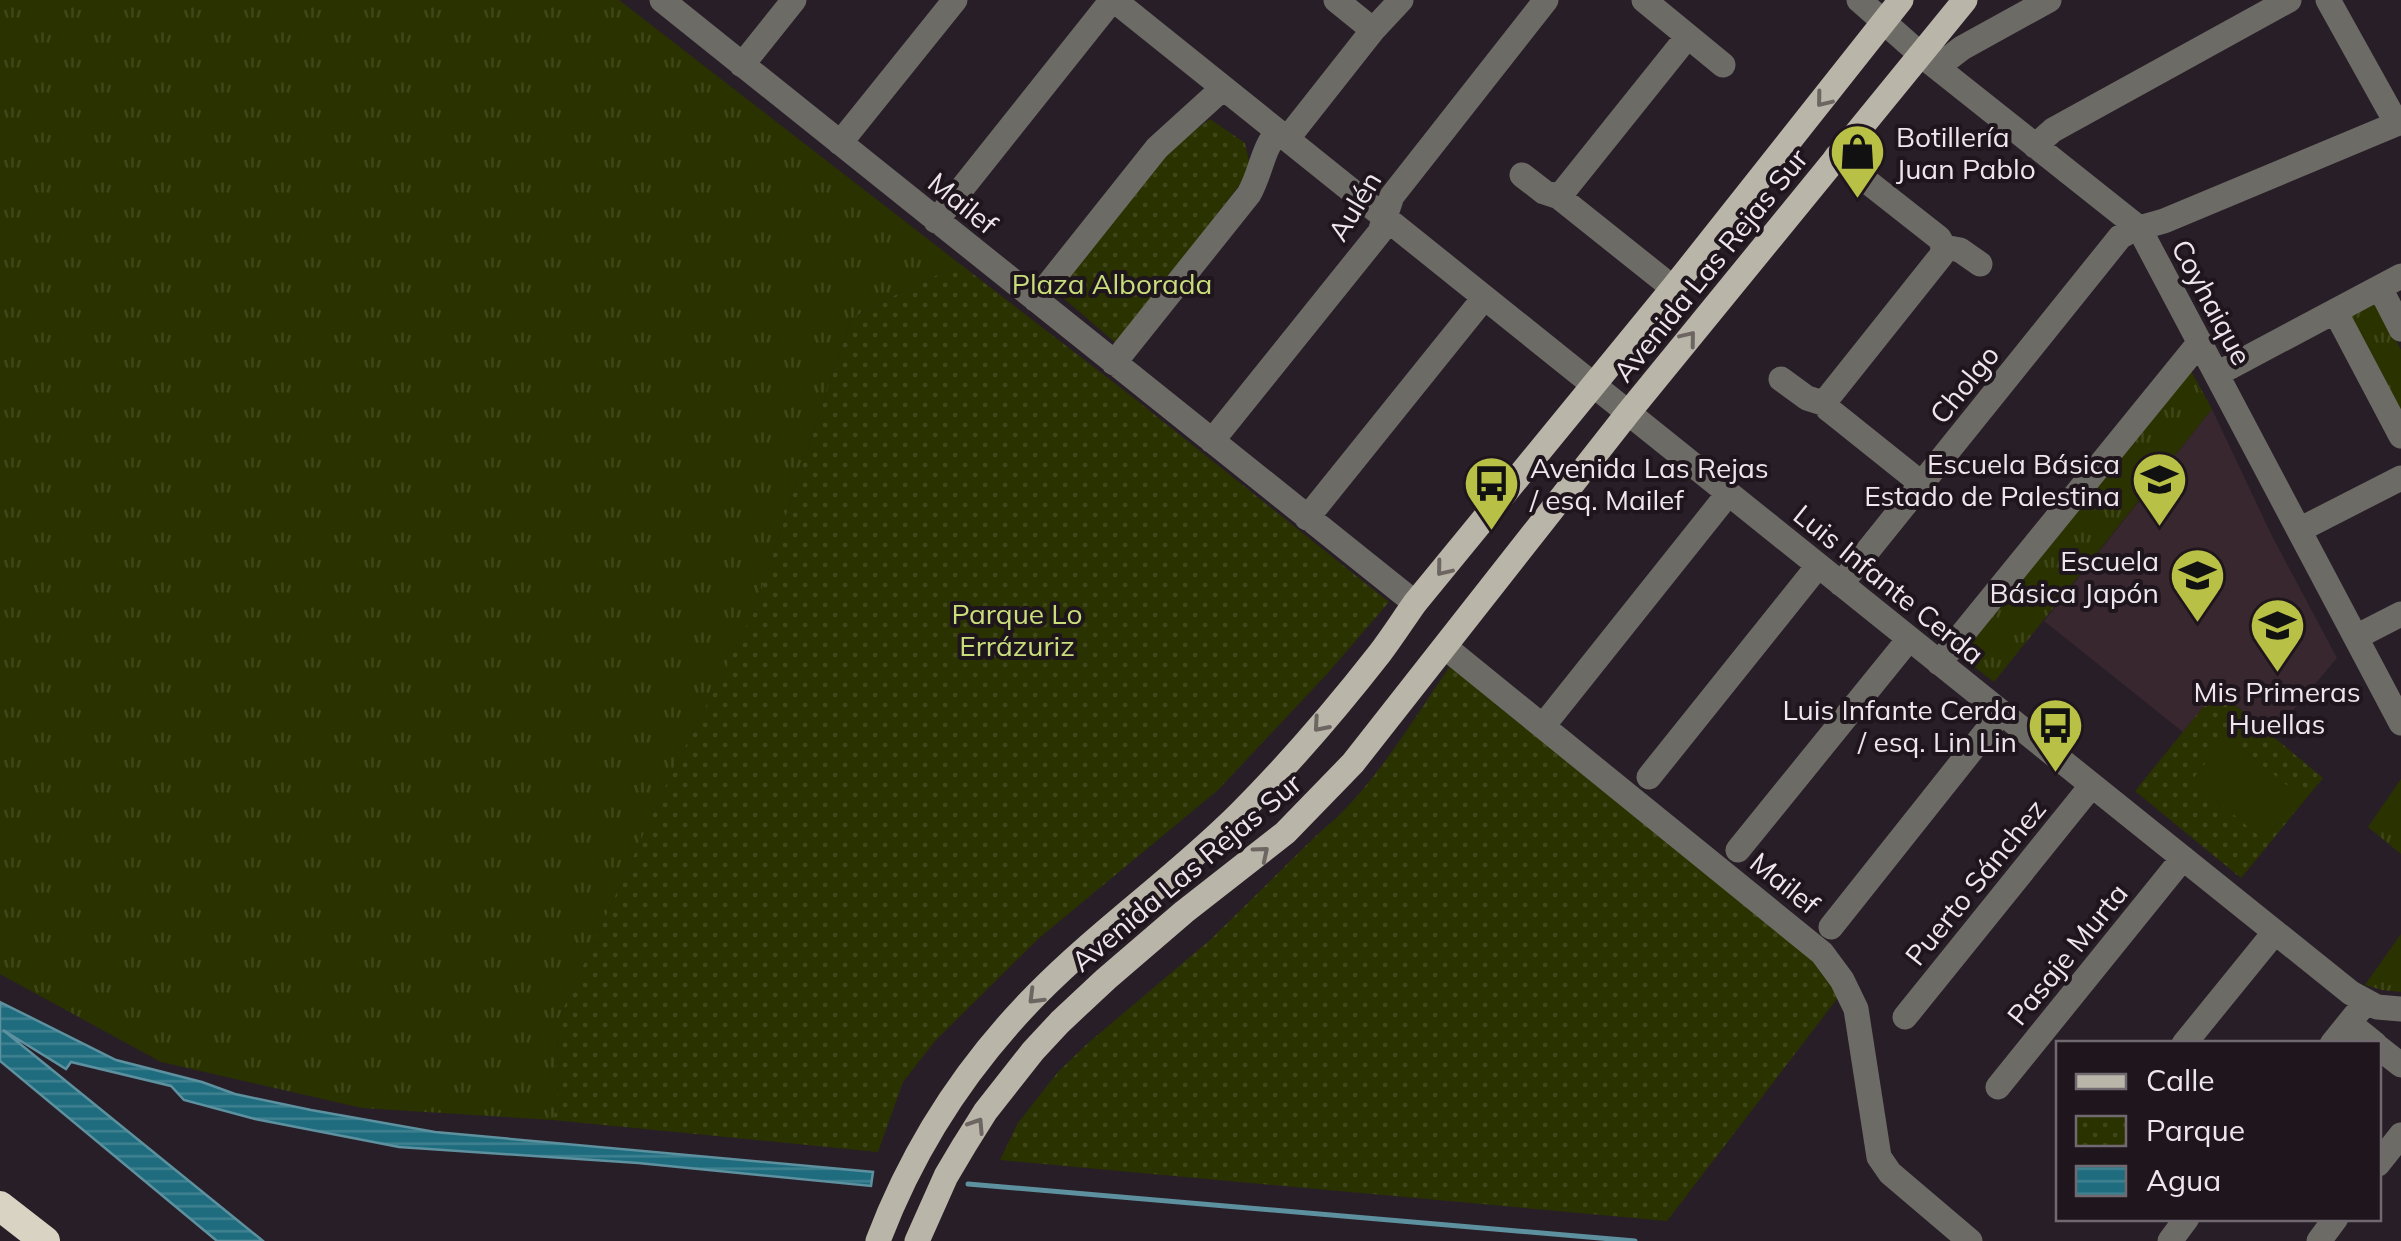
<svg xmlns="http://www.w3.org/2000/svg" width="2401" height="1241" viewBox="0 0 2401 1241" font-family="Mulish,sans-serif">
  <style>
    .education { fill: #38272e }
    .grass { fill: url(#grass-tufts) }
    .park { fill: url(#park-dots) }
    .pitch { fill: #2a3200 }
    .water { fill: url(#water-rules); stroke: #5d919f; stroke-width: 2.5 }
    .lines { fill: none; stroke-linecap: round; stroke-linejoin: round }
    .stream { stroke: #5d919f; stroke-width: 5 }
    .minor { stroke: #6d6b65; stroke-width: 25 }
    .major { stroke: #b9b5a8; stroke-width: 25 }
    .highway { stroke: #d8d3c3; stroke-width: 30 }
    .oneway { stroke: #6c6562 }
    .labels { text-anchor: middle; dominant-baseline: central; stroke-width: 8; stroke-linejoin: round; paint-order: stroke }
    .poi-label { font-size: 28px; fill: #ede6ec; stroke: #1e151d; text-anchor: end }
    .street-label { font-size: 28px; fill: #ede6ec; stroke: #1e151d }
    .park-label { font-size: 28px; fill: #c9de7b; stroke: #1e151d }
  </style>
  <defs>
    <pattern id="grass-tufts" width="24" height="20" patternUnits="userSpaceOnUse" patternTransform="scale(2.5)"><rect width="24" height="20" fill="#2a3200"/><path d="M3 7l-1-3M5 7V3M7 7l1-3M15 17l-1-3M17 17v-4M19 17l1-3" fill="none" stroke="#3f4619"/></pattern>
    <pattern id="park-dots" width="8" height="8" patternUnits="userSpaceOnUse" patternTransform="scale(2.5)"><rect width="8" height="8" fill="#2a3200"/><path d="M2 2h.1M6 6h.1" fill="none" stroke="#3f4619" stroke-width="1.8" stroke-linecap="round"/></pattern>
    <pattern id="water-rules" width="6" height="5" patternUnits="userSpaceOnUse" patternTransform="scale(2.5)"><rect width="6" height="5" fill="#1f6c7e"/><path d="M0 2.5h6" fill="none" stroke="#408190"/></pattern>
  </defs>
  <rect width="100%" height="100%" fill="#281e27"/>
  <path class="education" d="M2212 409 2272 536 2337 658 2272 735 2217 690 2183 732 2044 621Z"/>
  <path class="grass" d="M0 0H619L960 264 879 303 851 319 755 609 669 779 558 1020 557 1099 553 1120 362 1108 161 1062 0 974Z
    M2376 301 2401 350V425L2346 316Z
    M2186 362 2212 409 1994 682 1952 650Z
    M2401 779V854L2368 827Z
    M2401 934V992L2382 990 2365 985Z"/>
  <path class="park" d="M1210 119 1245 143 1251 170 1117 344 1054 290 1168 150Z
    M960 264 1130 395 1389 602 1327 674 1218 790 1038 939 935 1041 903 1082 878 1152 553 1120 557 1099 558 1020 669 779 755 609 851 319 879 303Z
    M1452 663 1813 955 1840 995 1667 1221 1000 1160 1018 1123 1058 1072 1087 1044 1210 940 1320 832C1370 793 1415 717 1452 663Z
    M2217 690 2323 778 2241 878 2135 791Z"/>
  <path class="pitch" d="M2227 736 2300 796 2264 840 2192 780Z"/>
  <path class="water" d="M0 1002 116 1060 202 1082 235 1094 311 1110 435 1132 873 1172 871 1186 638 1163 399 1147 255 1119 184 1100 171 1086 71 1062 66 1069 3 1030 263 1241H217L0 1061Z"/>
  <g class="lines">
    <path class="stream" d="M968 1184 1635 1241"/>
    <path class="minor" d="M662 0 1415 603
      M1114 0 2351 993 2377 1007 2401 1009
      M1336 0 1373 30
      M1644 0 1723 65
      M1859 0 1920 54 2139 228 2401 723
      M2328 0 2397 124
      M742 65 794 0
      M1940 69 1949 58 1962 48 2049 0
      M1287 139 1373 30 1401 0
      M840 143 955 0
      M2035 146 2053 130 2289 0
      M1836 157 1939 238 1944 247 1941 256 1827 399 1828 409 1832 412 1922 484
      M1522 175 1544 192 1559 197 1673 288
      M1559 197 1688 36
      M936 221 1112 0
      M1944 247 1960 250 1980 264
      M2380 288 2401 329
      M1036 300 1157 148 1223 88
      M2335 311 2401 436
      M1114 363 1249 194C1261 173 1262 150 1277 132
      M2217 374 2401 276
      M1781 379 1807 398 1826 404
      M1212 441 1380 232 1392 196 1546 0
      M1307 518 1484 298
      M2299 530 2401 478
      M1841 584 2120 237 2132 230 2164 221 2401 122
      M2356 637 2401 614
      M1445 647 1822 953 1842 980 1856 1009 1879 1157 1890 1173 1970 1241
      M1939 663 2200 342
      M1543 726 1728 494
      M1649 777 1818 566
      M1738 850 1909 639
      M1831 927 2001 713
      M1905 1017 2092 785
      M2349 1023 2375 1044
      M2184 1044 2275 932
      M2332 1044 2366 1002
      M2378 1047 2401 1065
      M1998 1087 2183 858
      M2378 1164 2401 1135
      M2170 1241 2187 1218
      M2319 1241 2336 1218"/>
    <path class="major" d="M878 1241C913 1148 967 1065 1037 994 1100 930 1176 877 1240 813 1290 763 1337 708 1380 653 1392 637 1403 620 1415 603L1673 288 1901 0
      M917 1241 946 1176 965 1144 985 1112 1033 1051 1060 1022 1106 979 1184 912 1285 833 1353 763 1628 413 1965 0"/>
    <path class="highway" d="M0 1206 45 1241"/>
  </g>
  <defs><path id="oneway-chevron" d="M-2-3.5L2.5 0L-2 3.5" fill="none" stroke-width="1.6" stroke-linecap="round" stroke-linejoin="round" transform="scale(2.5)"/></defs>
  <g class="oneway">
    <use href="#oneway-chevron" transform="translate(1823 100) rotate(129)"/>
    <use href="#oneway-chevron" transform="translate(1689 338) rotate(-51)"/>
    <use href="#oneway-chevron" transform="translate(1443 569) rotate(129)"/>
    <use href="#oneway-chevron" transform="translate(1320 725) rotate(131)"/>
    <use href="#oneway-chevron" transform="translate(1262 853) rotate(-40)"/>
    <use href="#oneway-chevron" transform="translate(1035 997) rotate(135)"/>
    <use href="#oneway-chevron" transform="translate(977 1125) rotate(-57)"/>
  </g>
  <defs>
    <symbol id="shop-pin" viewBox="-11 -11 22 30"><path d="M0 17L-7.5 6A9.5 9.5 0 1 1 7.5 6Z" fill="#b9c046" stroke="#1e151d"/><path d="M-5-2.5h2.3a2.7 3.5 0 0 1 5.4 0H5L5.5 6h-11ZM-1.5-2.5h3a1.5 2.3 0 0 0-3 0Z" fill="#111"/></symbol>
    <symbol id="school-pin" viewBox="-11 -11 22 30"><path d="M0 17L-7.5 6A9.5 9.5 0 1 1 7.5 6Z" fill="#b9c046" stroke="#1e151d"/><path d="M0-5L7-2L0 1L-7-2ZM-4 1L0 2.5L4 1V4Q0 6-4 4Z" fill="#111"/></symbol>
    <symbol id="bus-pin" viewBox="-11 -11 22 30"><path d="M0 17L-7.5 6A9.5 9.5 0 1 1 7.5 6Z" fill="#b9c046" stroke="#1e151d"/><path d="M-5-6H5V4H4V6H2V4H-2V6H-4V4H-5ZM-3.5-4V0h7V-4ZM-3.5 1.2v1.5H-2V1.2ZM2 1.2v1.5H3.5V1.2Z" fill="#111"/></symbol>
  </defs>
  <g fill-rule="evenodd">
    <use href="#shop-pin" x="1826" y="120" width="63" height="86"/>
    <use href="#school-pin" x="2128" y="448" width="63" height="86"/>
    <use href="#bus-pin" x="1460" y="452" width="63" height="86"/>
    <use href="#school-pin" x="2166" y="544" width="63" height="86"/>
    <use href="#school-pin" x="2246" y="594" width="63" height="86"/>
    <use href="#bus-pin" x="2024" y="694" width="63" height="86"/>
  </g>
  <g class="labels">
    <g class="poi-label">
      <text x="1896" y="136" text-anchor="start">Botillería<tspan x="1896" dy="32">Juan Pablo</tspan></text>
      <text x="2120" y="463">Escuela Básica<tspan x="2120" dy="32">Estado de Palestina</tspan></text>
      <text x="1530" y="467" text-anchor="start">Avenida Las Rejas<tspan x="1530" dy="32">/ esq. Mailef</tspan></text>
      <text x="2159" y="560">Escuela<tspan x="2159" dy="32">Básica Japón</tspan></text>
      <text x="2277" y="691" text-anchor="middle">Mis Primeras<tspan x="2277" dy="32">Huellas</tspan></text>
      <text x="2017" y="709">Luis Infante Cerda<tspan x="2017" dy="32">/ esq. Lin Lin</tspan></text>
    </g>
    <g class="street-label">
      <text transform="translate(963 203) rotate(39)">Mailef</text>
      <text transform="translate(1354 206) rotate(-59)">Aulén</text>
      <text transform="translate(1710 265) rotate(-51)">Avenida Las Rejas Sur</text>
      <text transform="translate(2212 302) rotate(62)">Coyhaique</text>
      <text transform="translate(1964 384) rotate(-51)">Cholgo</text>
      <text transform="translate(1889 584) rotate(39)">Luis Infante Cerda</text>
      <text transform="translate(1186 872) rotate(-40)">Avenida Las Rejas Sur</text>
      <text transform="translate(1975 882) rotate(-51)">Puerto Sánchez</text>
      <text transform="translate(1785 883) rotate(39)">Mailef</text>
      <text transform="translate(2067 954) rotate(-51)">Pasaje Murta</text>
    </g>
    <g class="park-label">
      <text x="1112" y="283">Plaza Alborada</text>
      <text x="1017" y="613">Parque Lo<tspan x="1017" dy="32">Errázuriz</tspan></text>
    </g>
  </g>
  <rect x="2056" y="1041" width="325" height="180" fill="#1e151d" stroke="#716970" stroke-width="2.5"/>
  <rect x="2076" y="1074" width="50" height="15" fill="#b9b5a8" stroke="#716970" stroke-width="2.5"/>
  <text x="2146" y="1091" font-size="30" fill="#ede6ec">Calle</text>
  <rect x="2076" y="1116" width="50" height="30" fill="url(#park-dots)" stroke="#716970" stroke-width="2.5"/>
  <text x="2146" y="1141" font-size="30" fill="#ede6ec">Parque</text>
  <rect x="2076" y="1166" width="50" height="30" fill="url(#water-rules)" stroke="#716970" stroke-width="2.5"/>
  <text x="2146" y="1191" font-size="30" fill="#ede6ec">Agua</text>
</svg>
